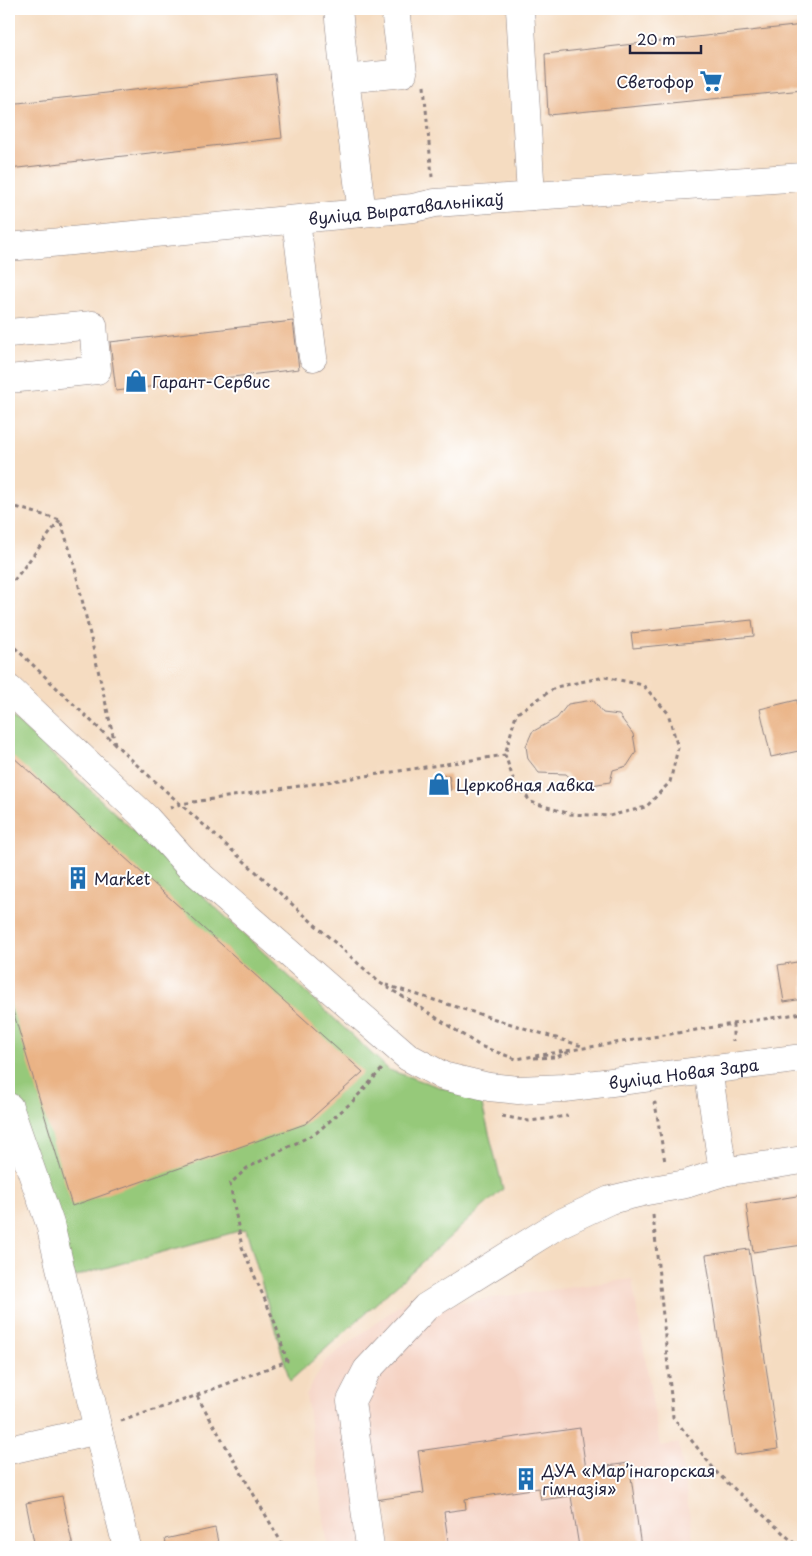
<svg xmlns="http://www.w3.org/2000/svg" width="812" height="1556" viewBox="0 0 812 1556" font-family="'Playpen Sans',sans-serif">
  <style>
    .built { fill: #f5d2c2 }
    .green { fill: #96c97a; stroke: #5c765a }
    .building { fill: #eab385 }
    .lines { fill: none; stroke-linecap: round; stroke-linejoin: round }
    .minor-casing { stroke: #8c7f7e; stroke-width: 29 }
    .path { stroke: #8c7f7e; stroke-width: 3; stroke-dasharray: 4 4; stroke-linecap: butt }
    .minor { stroke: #fff; stroke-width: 28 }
    .labels { text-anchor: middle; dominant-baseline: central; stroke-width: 4; stroke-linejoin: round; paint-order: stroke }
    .poi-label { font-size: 16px; fill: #22223b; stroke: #fff; text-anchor: start }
    .street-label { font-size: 16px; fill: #22223b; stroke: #fff }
  </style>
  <rect width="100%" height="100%" fill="#fff"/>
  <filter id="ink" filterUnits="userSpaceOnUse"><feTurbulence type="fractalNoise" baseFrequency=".02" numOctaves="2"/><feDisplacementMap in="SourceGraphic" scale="10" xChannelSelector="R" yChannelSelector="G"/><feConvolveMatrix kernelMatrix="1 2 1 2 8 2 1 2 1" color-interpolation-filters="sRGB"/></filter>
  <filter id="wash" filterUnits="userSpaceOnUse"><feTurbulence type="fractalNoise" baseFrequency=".0096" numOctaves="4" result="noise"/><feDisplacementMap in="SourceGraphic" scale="20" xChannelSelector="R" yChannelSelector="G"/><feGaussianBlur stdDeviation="1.12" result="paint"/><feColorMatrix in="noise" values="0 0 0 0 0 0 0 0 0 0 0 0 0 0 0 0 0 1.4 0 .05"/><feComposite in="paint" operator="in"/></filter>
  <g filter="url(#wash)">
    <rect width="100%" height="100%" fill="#f5dcc1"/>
    <path class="built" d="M632 1279 660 1446 679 1443 694 1547H328L306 1395 325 1361 413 1295 426 1307Z"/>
    <path class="green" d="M9 714 389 1070 481 1101 503 1189 290 1381 246 1229 69 1278 9 1096Z"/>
    <g id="blocks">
      <path class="building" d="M803 25V90L548 115 545 54Z
        M275 74 282 138 9 169V104Z
        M293 321 299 369 116 391 110 342Z
        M752 620 754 636 633 648 631 633Z
        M593 700 603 713 619 715 633 734 636 752 627 766 613 770 610 782 580 787 566 774 539 773 528 759 526 746 532 732 557 718 568 704Z
        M797 700 803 726V750L771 757 760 709Z
        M12 756 363 1072 305 1124 72 1206 9 998V757Z
        M449 775 451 790 429 793 427 778Z
        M803 961V999L784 1002 778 965Z
        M803 1195V1245L753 1252 746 1204Z
        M749 1249 778 1449 735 1455 706 1255Z
        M580 1428 586 1469 629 1463 641 1547H579L571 1496 541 1500 539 1488 465 1499 466 1509 444 1512 449 1547H382L375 1500 424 1493 418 1451Z
        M62 1496 73 1547H35L26 1503Z
        M215 1528 219 1547H167L165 1539Z"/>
    </g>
  </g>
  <g filter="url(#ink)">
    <use href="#blocks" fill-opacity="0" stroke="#8c7f7e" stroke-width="1"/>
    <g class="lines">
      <defs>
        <g id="minor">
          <path d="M338 9 345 79 362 213"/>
          <path d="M520 9 531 196"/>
          <path d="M345 79 403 73 395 9"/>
          <path d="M296 220 313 357"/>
          <path id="s1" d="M9 247 413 208 435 203 803 177"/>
          <path d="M9 333 93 325 97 370 9 379"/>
          <path id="s2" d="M9 689 146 818 189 866 408 1057 443 1076 489 1087 518 1090 564 1088 803 1058"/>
          <path d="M708 1069 723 1172 803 1160"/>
          <path d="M9 1107 50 1224 98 1430 127 1547"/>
          <path d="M9 1450 98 1430"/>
          <path d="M370 1547 351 1401 367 1370 426 1307 559 1224 610 1200 647 1191 686 1184 723 1172"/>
        </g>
      </defs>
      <use href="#minor" class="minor-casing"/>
      <path class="path" d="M424 86 432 177
        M9 505 60 520 73 560 115 744
        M9 587 60 520
        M9 642 138 766 380 983
        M170 808 180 804 505 755 516 714 556 687 605 677 643 685 668 713 678 748 670 782 646 807 609 816 570 814 531 802 514 781 505 755
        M380 983 412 1002 480 1046 516 1059 733 1024V1041
        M386 985 585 1047
        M732 1024 803 1013
        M534 1058 556 1057 569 1052
        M653 1104 655 1103 665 1162
        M502 1116 529 1121 568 1116
        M653 1215 673 1417 718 1474 793 1542 794 1547
        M197 1396 284 1547
        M121 1421 187 1399 287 1361 275 1323 242 1247 230 1184 247 1168 316 1133 353 1101 382 1069"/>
      <use href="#minor" class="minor"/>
    </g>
  </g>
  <defs>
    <symbol id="supermarket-bare" viewBox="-9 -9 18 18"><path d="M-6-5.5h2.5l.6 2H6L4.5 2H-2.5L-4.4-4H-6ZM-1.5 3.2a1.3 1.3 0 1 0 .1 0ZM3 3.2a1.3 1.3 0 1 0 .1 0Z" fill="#1f6fb2" stroke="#fff" stroke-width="2.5" paint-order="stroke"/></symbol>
    <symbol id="shop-bare" viewBox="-9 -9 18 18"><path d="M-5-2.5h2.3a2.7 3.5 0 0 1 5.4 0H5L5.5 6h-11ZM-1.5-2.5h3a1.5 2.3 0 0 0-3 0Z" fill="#1f6fb2" stroke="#fff" stroke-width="2.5" paint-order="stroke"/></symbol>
    <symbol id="building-bare" viewBox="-9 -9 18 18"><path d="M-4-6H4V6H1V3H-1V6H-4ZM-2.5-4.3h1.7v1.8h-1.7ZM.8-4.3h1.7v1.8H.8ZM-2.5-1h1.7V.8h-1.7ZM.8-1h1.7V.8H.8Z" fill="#1f6fb2" stroke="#fff" stroke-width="2.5" paint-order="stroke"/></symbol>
  </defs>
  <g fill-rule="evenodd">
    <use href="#supermarket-bare" x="695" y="65" width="32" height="32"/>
    <use href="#shop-bare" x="120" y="365" width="32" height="32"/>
    <use href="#shop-bare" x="423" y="768" width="32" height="32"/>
    <use href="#building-bare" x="62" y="862" width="32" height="32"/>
    <use href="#building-bare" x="510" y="1463" width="32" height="32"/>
  </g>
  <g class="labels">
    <g class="poi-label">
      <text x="694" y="81" text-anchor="end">Светофор</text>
      <text x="152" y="381">Гарант-Сервис</text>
      <text x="456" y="784">Церковная лавка</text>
      <text x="94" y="878">Market</text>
      <text x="542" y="1470">ДУА «Марʼінагорская<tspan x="542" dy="18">гімназія»</tspan></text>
    </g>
    <g class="street-label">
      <text stroke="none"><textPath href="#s1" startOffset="399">вуліца Выратавальнікаў</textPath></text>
      <text stroke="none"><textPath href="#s2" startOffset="826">вуліца Новая Зара</textPath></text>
    </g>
  </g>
  <rect width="812" height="1556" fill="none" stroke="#fff" stroke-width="30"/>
  <path d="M630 45v8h71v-8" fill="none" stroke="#22223b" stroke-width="2.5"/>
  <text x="637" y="45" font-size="15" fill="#22223b" stroke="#ffffff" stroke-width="4" paint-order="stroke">20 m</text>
</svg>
